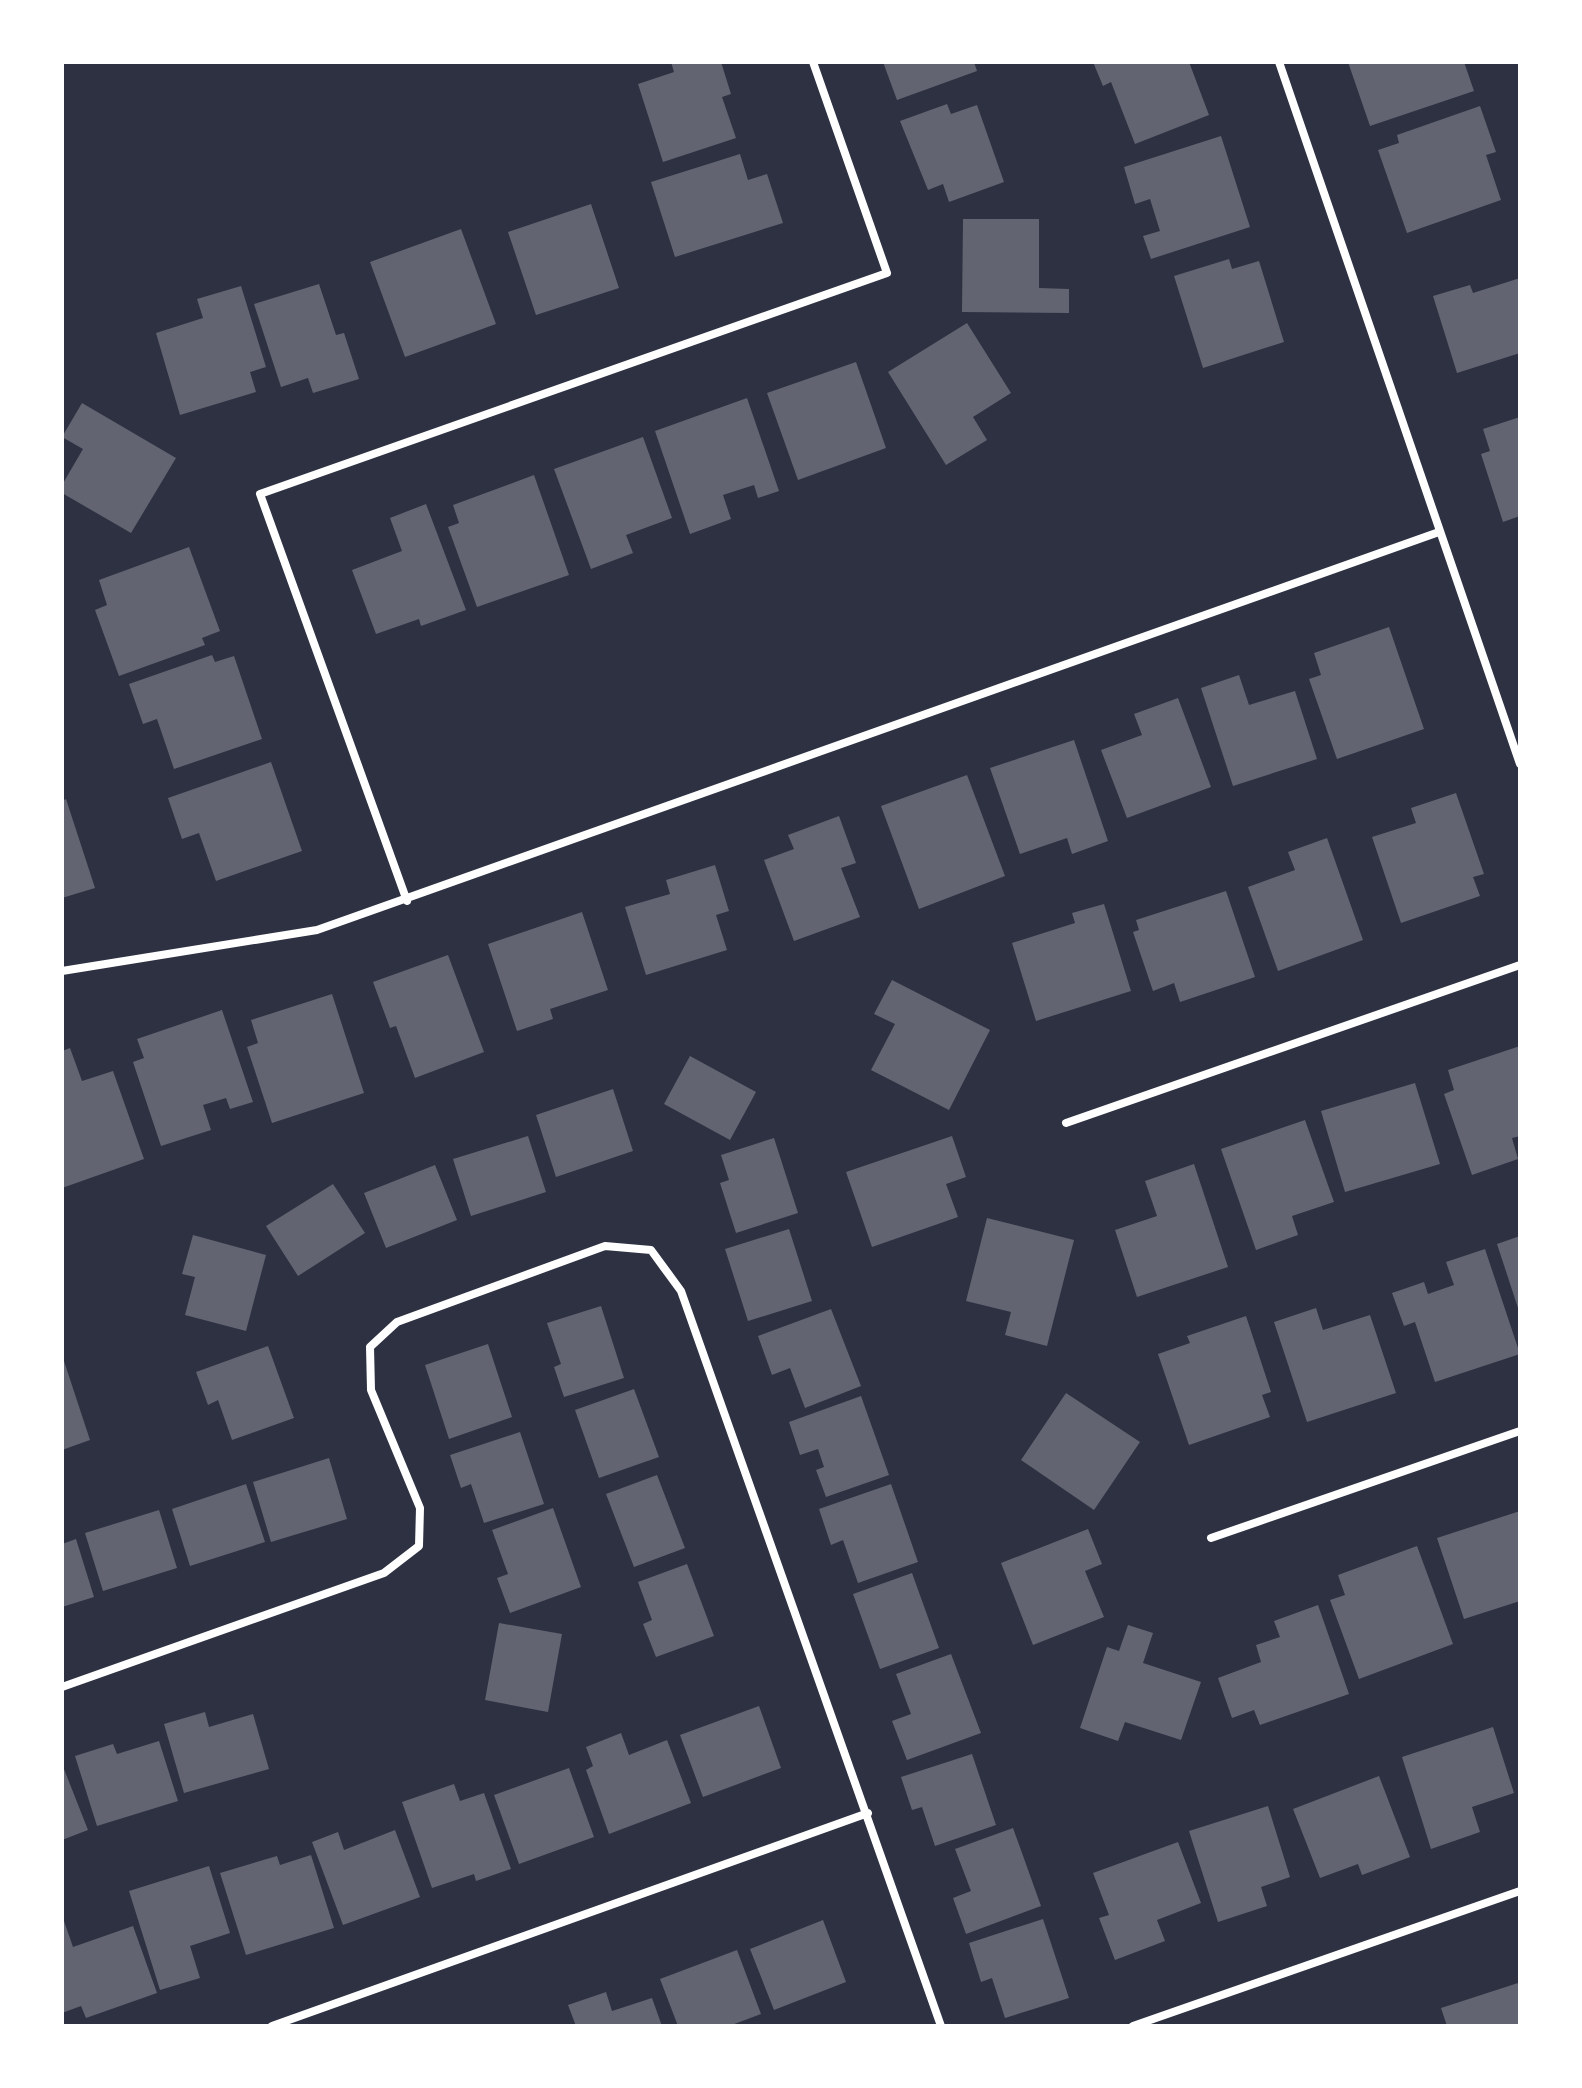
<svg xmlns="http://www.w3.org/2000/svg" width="1582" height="2088" viewBox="0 0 1582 2088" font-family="'Open Sans',sans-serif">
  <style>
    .building { fill: #626471 }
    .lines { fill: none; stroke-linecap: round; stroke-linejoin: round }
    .minor { stroke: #fff; stroke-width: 8 }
  </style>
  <rect width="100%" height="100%" fill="#2d3142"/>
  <path class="building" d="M671 62H721L731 94 722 97 736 138 663 162 638 84 674 72Z
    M883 62H974L977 71 897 100Z
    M1093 62H1189L1209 115 1135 144 1111 82 1103 86Z
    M1348 62H1464L1474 91 1370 126Z
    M947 104 951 114 977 105 1004 182 949 202 943 184 928 190 900 121Z
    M1480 106 1496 152 1486 155 1501 200 1407 233 1378 150 1399 143 1397 135Z
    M1221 136 1250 227 1151 259 1143 236 1160 231 1150 199 1135 204 1124 167Z
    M740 154 748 180 767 174 783 223 675 257 651 182Z
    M591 204 619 288 536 315 508 232Z
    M963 219H1039V288L1069 289V313L962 312Z
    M461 229 496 324 405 357 370 262Z
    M1229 259 1232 269 1259 261 1284 342 1203 368 1174 276Z
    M1520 278V353L1457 373 1433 296 1470 285 1473 293Z
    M319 284 336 335 344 333 359 379 313 393 308 378 281 387 254 304Z
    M241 286 266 367 250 372 256 392 180 415 156 333 203 318 197 299Z
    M967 323 1011 393 973 417 987 440 946 465 888 372Z
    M856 362 886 448 798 480 767 393Z
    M747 398 779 491 758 498 754 485 723 495 731 519 690 534 655 431Z
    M82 403 176 458 131 533 62 493V485L83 449 62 437Z
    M1520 417V516L1503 522 1481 454 1490 451 1483 429Z
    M643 437 672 518 626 535 633 553 591 569 554 469Z
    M534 475 569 575 477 607 448 527 459 523 453 505Z
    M426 504 466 610 421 626 419 619 376 634 352 570 402 551 390 518Z
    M189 547 220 631 202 638 205 645 119 676 95 610 107 605 99 580Z
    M1389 627 1424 729 1337 759 1309 679 1321 675 1314 653Z
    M212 655 215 662 234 656 262 739 174 769 157 719 143 724 129 684Z
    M1239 675 1249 705 1295 691 1317 759 1233 786 1201 688Z
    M1178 698 1211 787 1127 818 1101 750 1142 735 1134 714Z
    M1074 740 1108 841 1072 854 1067 838 1020 854 990 768Z
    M271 762 302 851 216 881 199 833 182 839 168 798Z
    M967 775 1005 876 919 909 881 806Z
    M1456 793 1484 874 1473 877 1480 896 1401 923 1372 837 1416 823 1411 808Z
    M66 799 95 888 62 898V801Z
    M839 816 856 863 841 868 860 917 794 941 764 860 794 849 788 835Z
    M1327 838 1363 940 1278 971 1248 887 1295 870 1288 852Z
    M715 865 729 911 716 915 727 950 646 975 625 907 670 894 666 880Z
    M1226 891 1255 977 1180 1002 1174 983 1153 991 1133 932 1139 930 1136 920Z
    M1104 904 1131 991 1036 1021 1012 943 1075 923 1072 913Z
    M582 912 608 990 550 1009 553 1019 517 1031 488 944Z
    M448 955 484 1052 415 1078 396 1026 390 1028 373 982Z
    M892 980 990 1030 949 1110 871 1070 895 1024 874 1014Z
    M332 994 364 1093 272 1123 247 1047 258 1043 251 1020Z
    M222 1010 253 1102 230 1109 226 1098 203 1105 211 1130 161 1146 133 1062 144 1058 137 1039Z
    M1520 1046V1136L1512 1138 1518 1159 1472 1175 1444 1094 1454 1090 1448 1070Z
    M70 1048 82 1081 113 1071 144 1159 62 1188V1051Z
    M690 1056 756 1092 730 1140 664 1104Z
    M1415 1083 1440 1164 1345 1192 1321 1111Z
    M613 1089 633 1151 556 1177 536 1115Z
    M1305 1120 1334 1202 1292 1216 1298 1235 1256 1250 1221 1149Z
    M528 1136 546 1192 471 1216 453 1159Z
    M952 1136 966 1177 946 1184 958 1217 872 1247 846 1172Z
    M774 1138 798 1213 736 1233 720 1183 729 1180 721 1155Z
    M1194 1164 1228 1267 1137 1297 1115 1230 1157 1216 1145 1181Z
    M435 1165 457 1220 386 1248 364 1193Z
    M333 1184 365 1233 298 1276 266 1226Z
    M987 1218 1074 1240 1047 1346 1005 1335 1011 1312 966 1301Z
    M789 1229 812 1301 748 1321 725 1249Z
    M193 1235 266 1255 246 1331 185 1315 195 1277 182 1274Z
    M1520 1236V1311H1519L1497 1244Z
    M1485 1249 1520 1354 1435 1382 1415 1322 1404 1326 1392 1293 1424 1282 1428 1294 1454 1285 1446 1262Z
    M601 1306 624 1378 564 1397 554 1367 561 1364 547 1323Z
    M1316 1308 1323 1330 1370 1315 1396 1393 1307 1422 1274 1322Z
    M831 1309 861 1386 805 1408 790 1368 772 1375 758 1336Z
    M1246 1316 1271 1392 1262 1395 1270 1417 1189 1445 1158 1354 1190 1343 1187 1336Z
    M488 1344 512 1417 449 1439 425 1365Z
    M268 1346 294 1418 232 1440 218 1400 208 1405 196 1372Z
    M63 1358 90 1440 62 1450V1359Z
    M634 1389 659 1457 599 1478 575 1410Z
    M1066 1393 1140 1442 1094 1510 1021 1460Z
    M861 1396 889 1475 826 1497 816 1470 824 1467 818 1449 800 1455 789 1422Z
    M520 1432 544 1504 484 1523 471 1484 461 1488 450 1455Z
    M329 1458 347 1519 271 1542 253 1482Z
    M657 1475 685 1548 634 1567 606 1494Z
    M246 1484 265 1542 190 1566 172 1509Z
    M891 1484 918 1562 858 1583 843 1540 831 1545 819 1509Z
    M553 1508 581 1587 510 1613 497 1578 508 1574 492 1530Z
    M159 1510 177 1568 103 1591 85 1533Z
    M1520 1511V1601L1464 1619 1437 1538Z
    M1088 1529 1102 1564 1085 1571 1104 1617 1033 1645 1001 1563Z
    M76 1539 94 1597 62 1607V1544Z
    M1417 1546 1453 1644 1359 1679 1330 1600 1345 1595 1338 1575Z
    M687 1564 714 1636 656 1657 643 1624 652 1620 638 1582Z
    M912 1573 939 1648 880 1669 853 1594Z
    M1318 1605 1349 1694 1260 1725 1254 1710 1232 1718 1218 1678 1261 1662 1256 1645 1280 1637 1274 1621Z
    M499 1623 562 1634 548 1712 485 1700Z
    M1128 1625 1153 1633 1143 1663 1201 1682 1181 1740 1125 1722 1118 1741 1080 1728 1107 1647 1119 1651Z
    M951 1654 981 1733 907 1760 892 1721 911 1714 896 1674Z
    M759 1706 781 1768 703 1797 680 1735Z
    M205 1712 209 1727 253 1714 269 1769 184 1793 164 1724Z
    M1493 1727 1514 1793 1472 1807 1480 1832 1431 1849 1402 1757Z
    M621 1733 629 1755 667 1740 691 1803 609 1834 586 1770 593 1766 586 1747Z
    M159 1741 178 1801 97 1826 75 1756 113 1744 117 1754Z
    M972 1754 996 1825 935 1846 922 1807 912 1810 901 1777Z
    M62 1764 88 1830 62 1840Z
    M569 1768 594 1837 519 1864 494 1795Z
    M1379 1776 1410 1857 1362 1875 1358 1864 1320 1878 1293 1809Z
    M454 1784 460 1801 484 1793 511 1869 476 1881 474 1874 432 1888 402 1802Z
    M1268 1806 1290 1877 1261 1887 1267 1906 1218 1922 1189 1831Z
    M1013 1828 1041 1906 966 1934 953 1898 971 1891 955 1849Z
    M395 1830 420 1897 343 1925 312 1842 338 1832 344 1850Z
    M1178 1842 1201 1903 1157 1920 1165 1941 1115 1960 1099 1918 1109 1915 1093 1873Z
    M311 1855 334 1928 246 1955 220 1873 277 1856 280 1865Z
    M209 1866 230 1933 190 1946 200 1978 160 1990 129 1891Z
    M1043 1919 1069 1998 1005 2018 992 1978 981 1982 969 1943Z
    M823 1920 846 1982 774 2010 750 1949Z
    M64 1921 73 1947 133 1926 157 1993 86 2018 81 2006 62 2013Z
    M737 1950 761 2014 729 2026H678L660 1979Z
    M1518 1983 1520 2026H1447L1441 2008Z
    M606 1992 612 2011 652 1998 662 2026H576L568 2005Z"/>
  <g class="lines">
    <path class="minor" d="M1279 62 1520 764
      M407 901 260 494 887 273 813 62
      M62 971 317 930 1439 532
      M1066 1123 1520 965
      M1211 1538 1520 1431
      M62 1687 384 1573 419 1546 420 1508 371 1390 370 1347 397 1322 605 1246 651 1250 681 1291 941 2026
      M272 2026 868 1813
      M1133 2026 1520 1891"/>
  </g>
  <rect width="1582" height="2088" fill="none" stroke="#ffffff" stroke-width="128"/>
</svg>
